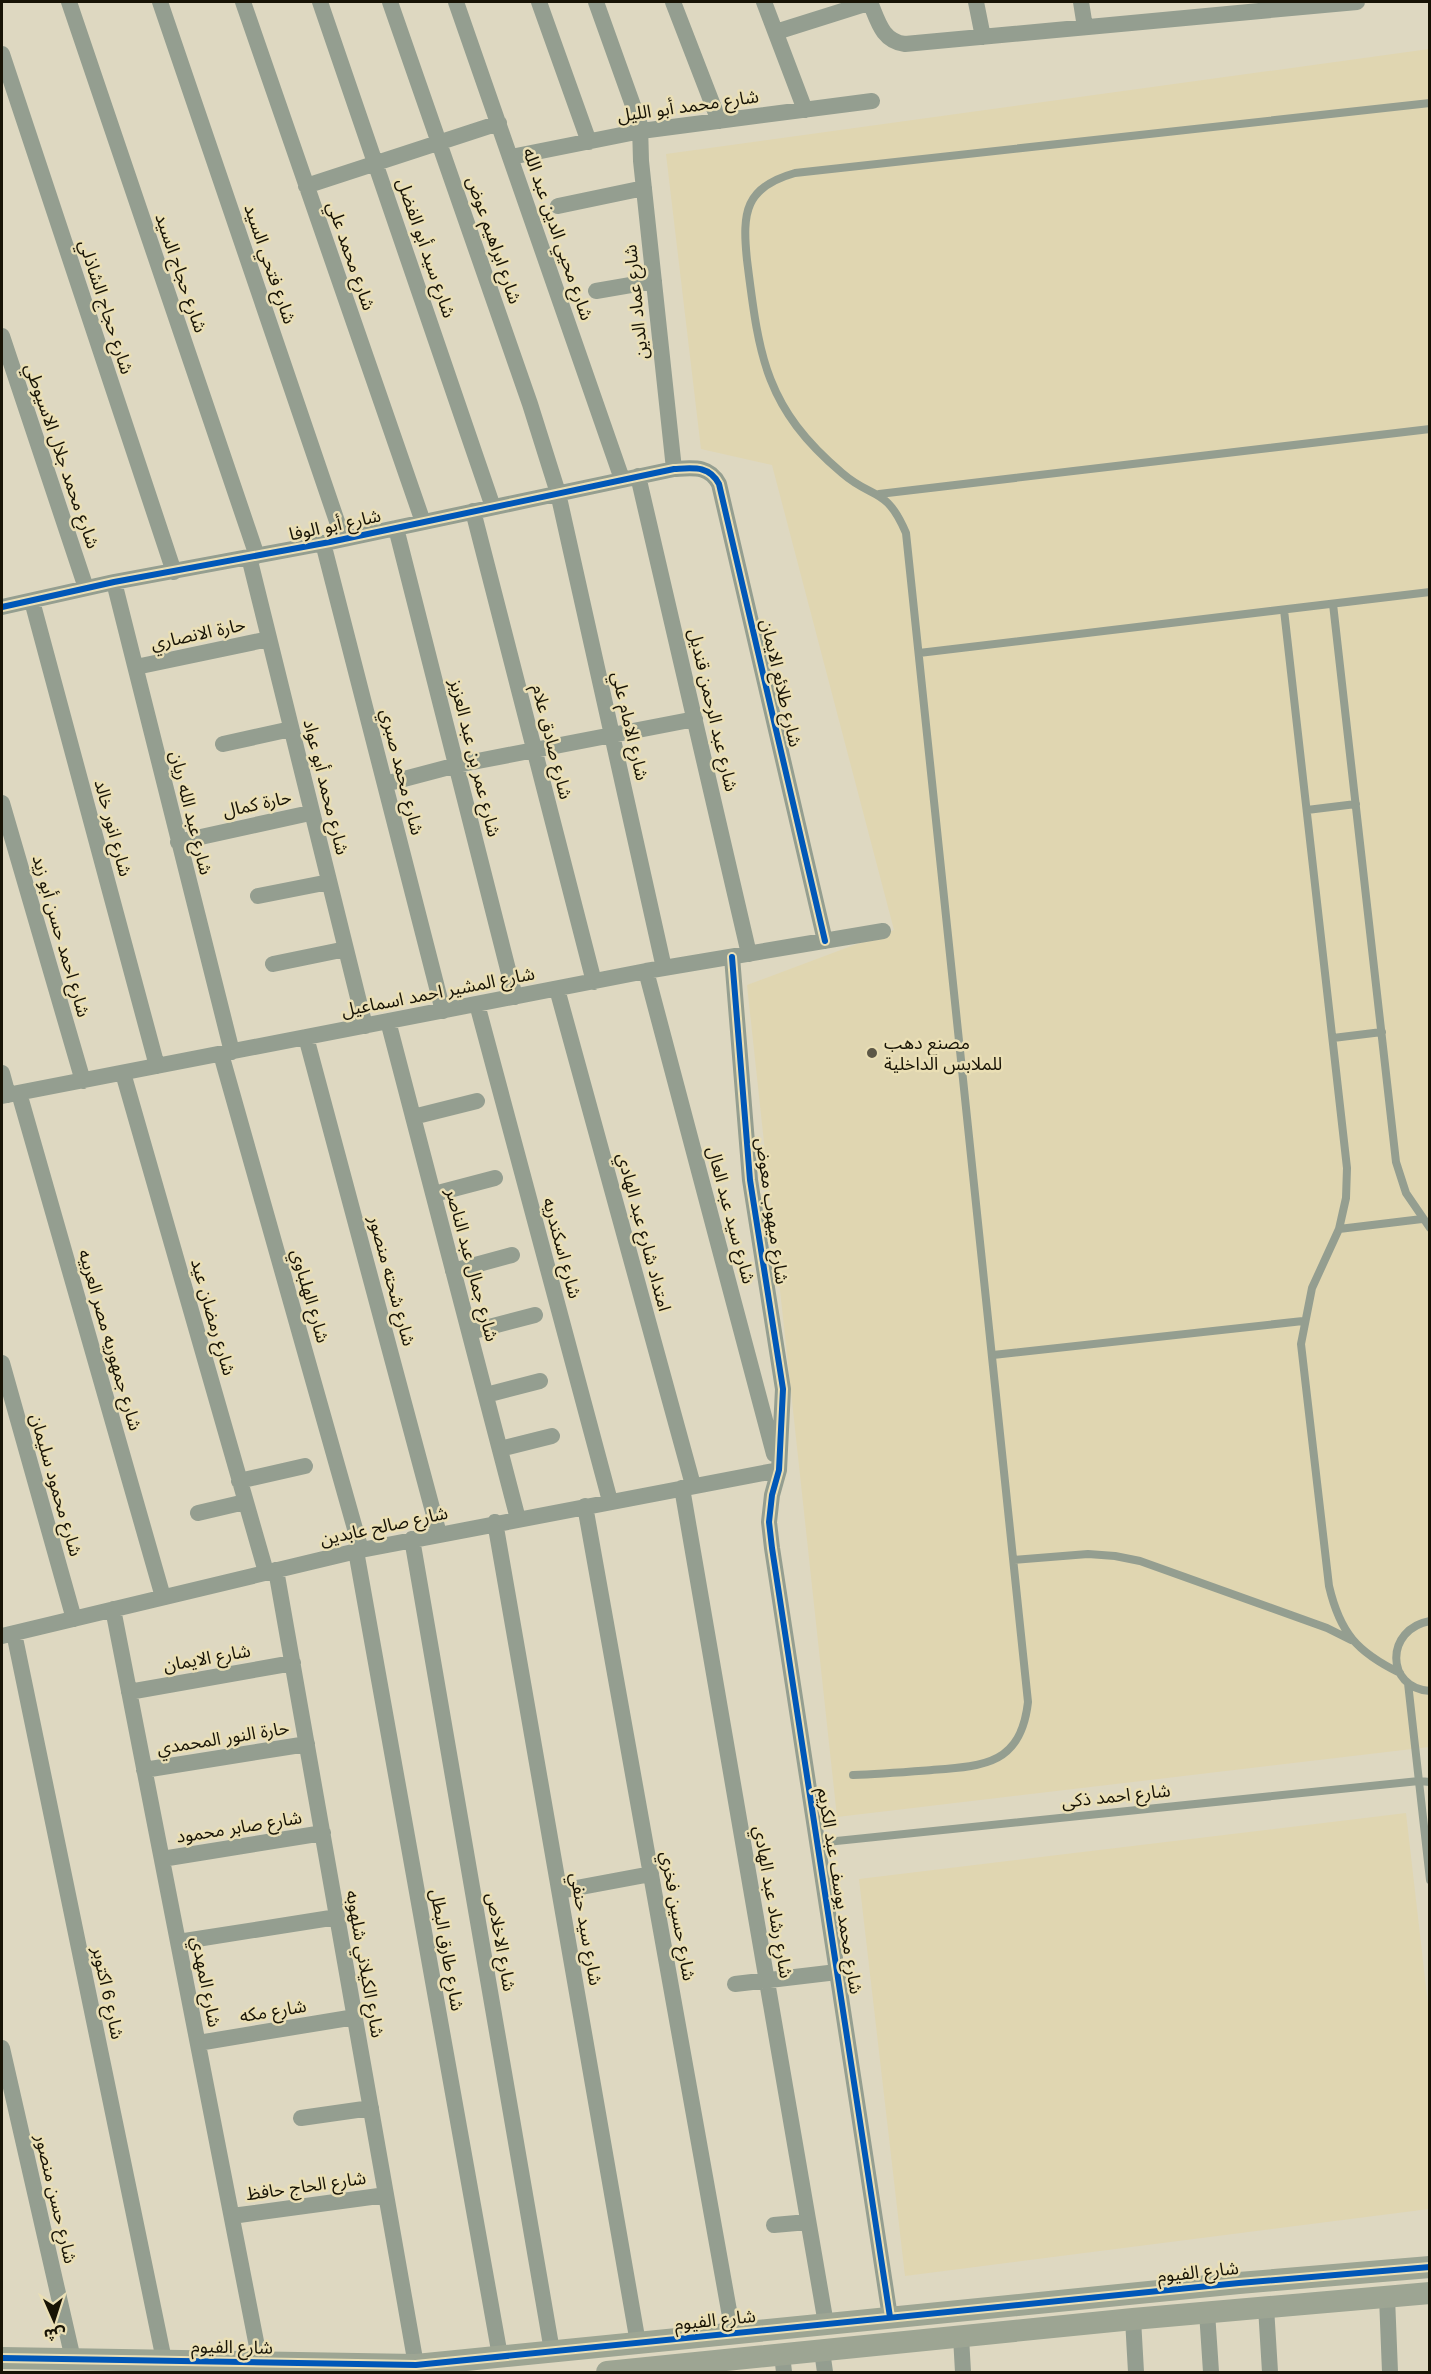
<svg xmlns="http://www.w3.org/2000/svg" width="1431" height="2374" viewBox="0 0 1431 2374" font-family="Helvetica,'Noto Sans Arabic',sans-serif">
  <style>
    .built { fill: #e0d6b1 }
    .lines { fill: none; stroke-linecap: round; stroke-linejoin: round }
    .lane { stroke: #949e90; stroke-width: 8 }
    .street { stroke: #949e90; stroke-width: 16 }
    .secondary { stroke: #9da593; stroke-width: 22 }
    .cycleway-casing { stroke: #eadfb5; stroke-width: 10 }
    .cycleway { stroke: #0057b8; stroke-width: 6 }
    .poi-dot { fill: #5d5847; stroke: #eadfb5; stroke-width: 2 }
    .labels { text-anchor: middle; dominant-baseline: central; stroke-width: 5; stroke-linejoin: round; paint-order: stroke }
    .street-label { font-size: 18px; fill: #171305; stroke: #eadfb5 }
    .poi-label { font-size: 18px; fill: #171305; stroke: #eadfb5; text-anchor: start }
  </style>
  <rect width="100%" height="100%" fill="#ded8c1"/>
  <path class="built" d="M1429 49V1747L837 1817 747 985 894 930 772 465 701 449 666 154Z
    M1406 1813 1429 2013V2209L905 2276 859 1879Z"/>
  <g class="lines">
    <path class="lane" d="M879 494 1430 429
      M1333 604 1396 1162 1406 1193 1430 1228
      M1284 610 1347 1168 1346 1198 1339 1229 1312 1288 1301 1344 1329 1586C1340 1633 1357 1652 1400 1673
      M919 653 1430 592
      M1307 810 1356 804
      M1333 1038 1382 1032
      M1339 1229 1422 1219
      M993 1355 1303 1321
      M1014 1560 1088 1554 1115 1556 1140 1561 1327 1628 1351 1640
      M1430 1621C1385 1629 1385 1688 1430 1691
      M1408 1683 1430 1880
      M853 1775C879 1774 905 1772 932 1770 985 1766 1021 1764 1028 1702L906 533C886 486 873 500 842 473 764 407 759 355 747 260 742 212 745 187 795 173L1430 103
      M817 1843 1419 1781 1430 1782"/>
    <path class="street" d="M69 2 257 556
      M160 2 343 539
      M243 2 423 522
      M320 2 493 507
      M390 2 530 404 558 493 664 968
      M456 2 622 479
      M539 2 589 142
      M596 2 640 125 641 161 674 469
      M673 2 719 121
      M764 2 805 110
      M870 2C878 21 882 41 905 44L1357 2
      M976 2 983 37
      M1081 2 1085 27
      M776 32 871 2
      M2 54 174 572
      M511 157 641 131 872 101
      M306 186 499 123
      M558 206 644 188
      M596 291 654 281
      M2 336 86 588
      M638 476 749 954
      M473 511 594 982
      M396 528 515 997
      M323 543 443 1011
      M249 557 365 1026
      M114 582 232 1052
      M32 601 157 1066
      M2 607 114 582 330 542 674 469C693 468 709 465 719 484L825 941
      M136 667 269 639
      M223 744 291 729
      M385 784 457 765 695 719
      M2 803 83 1081
      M178 842 310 813
      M258 896 329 882
      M732 957 750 1180 783 1389 779 1470 772 1495 769 1522 772 1548 890 2317
      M273 964 346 949
      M646 971 774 1454
      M557 989 693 1485
      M477 1004 610 1501
      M388 1021 518 1519
      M306 1037 439 1534
      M221 1054 361 1550
      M2 1073 8 1095
      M123 1073 266 1572
      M19 1093 163 1597
      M2 1096 646 971 883 931
      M413 1117 477 1101
      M434 1194 495 1178
      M453 1271 512 1255
      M470 1332 535 1315
      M2 1363 74 1619
      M486 1395 540 1381
      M500 1449 552 1436
      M239 1481 305 1466
      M682 1488 826 2324
      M585 1506 733 2333
      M198 1513 245 1502
      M495 1522 638 2343
      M412 1539 552 2351
      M356 1551 500 2356
      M276 1570 416 2365
      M113 1609 260 2362
      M14 1633 164 2360
      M2 1636 361 1550 779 1470
      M129 1692 293 1663
      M144 1770 307 1744
      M162 1859 323 1833
      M560 1891 651 1874
      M178 1942 337 1917
      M735 1984 837 1972
      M198 2043 355 2017
      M2 2048 73 2359
      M301 2118 371 2108
      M232 2216 386 2195
      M774 2225 808 2222
      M1387 2297 1390 2372
      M1266 2307 1270 2372
      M1207 2312 1211 2372
      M1133 2319 1136 2372
      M961 2337 963 2372
      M822 2351 825 2372
      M782 2355 784 2372"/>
    <path class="secondary" d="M2 2358 416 2365 1239 2283 1430 2267
      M607 2372 1133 2319 1430 2293"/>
    <defs>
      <path id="cycleway" d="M2 607 114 582 330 542 674 469C693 468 709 465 719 484L825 941
        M732 957 750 1180 783 1389 779 1470 772 1495 769 1522 772 1548 890 2317
        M2 2358 416 2365 1239 2283 1430 2267"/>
    </defs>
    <use href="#cycleway" class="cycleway-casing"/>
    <use href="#cycleway" class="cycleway"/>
  </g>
  <circle class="poi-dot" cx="872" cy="1053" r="6"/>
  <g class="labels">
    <g class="street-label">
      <text transform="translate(688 106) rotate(-8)">شارع محمد أبو الليل</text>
      <text transform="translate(558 234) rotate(71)">شارع محيي الدين عبد الله</text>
      <text transform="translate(494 240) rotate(71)">شارع ابراهيم عوض</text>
      <text transform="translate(426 248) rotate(71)">شارع سيد أبو الفضل</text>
      <text transform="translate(351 256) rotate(71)">شارع محمد علي</text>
      <text transform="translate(270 264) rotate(71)">شارع فتحي السيد</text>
      <text transform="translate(181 273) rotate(71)">شارع حجاج السيد</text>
      <text transform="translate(636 302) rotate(-96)">شارع عماد الدين</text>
      <text transform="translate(106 307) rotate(72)">شارع حجاج الشاذلي</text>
      <text transform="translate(62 456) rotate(71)">شارع محمد جلال الاسيوطي</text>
      <text transform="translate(335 525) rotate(-12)">شارع أبو الوفا</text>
      <text transform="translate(198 634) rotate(-12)">حارة الانصاري</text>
      <text transform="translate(781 683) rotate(77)">شارع طلائع الايمان</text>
      <text transform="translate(713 710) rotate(77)">شارع عبد الرحمن قنديل</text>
      <text transform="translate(630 726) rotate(77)">شارع الامام علي</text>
      <text transform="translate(552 742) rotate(76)">شارع صادق علام</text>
      <text transform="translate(475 758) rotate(76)">شارع عمر بن عبد العزيز</text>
      <text transform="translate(402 772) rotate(76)">شارع محمد صبري</text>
      <text transform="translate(326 787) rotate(76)">شارع محمد أبو عواد</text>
      <text transform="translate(257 804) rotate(-12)">حارة كمال</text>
      <text transform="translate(191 813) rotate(76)">شارع عبد الله ريان</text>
      <text transform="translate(113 828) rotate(75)">شارع انور خالد</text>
      <text transform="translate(61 936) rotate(74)">شارع احمد حسن أبو زيد</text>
      <text transform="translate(438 992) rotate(-11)">شارع المشير احمد اسماعيل</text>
      <text transform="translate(772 1211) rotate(82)">شارع ميهوب معوض</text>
      <text transform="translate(731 1215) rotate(75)">شارع سيد عبد العال</text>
      <text transform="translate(644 1232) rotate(75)">امتداد شارع عبد الهادي</text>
      <text transform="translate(562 1248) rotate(75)">شارع اسكندريه</text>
      <text transform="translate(472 1265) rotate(75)">شارع جمال عبد الناصر</text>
      <text transform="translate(392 1281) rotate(75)">شارع شحته منصور</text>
      <text transform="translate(310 1296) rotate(74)">شارع الهلباوي</text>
      <text transform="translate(213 1317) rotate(74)">شارع رمضان عيد</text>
      <text transform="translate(110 1340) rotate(74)">شارع جمهوريه مصر العربيه</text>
      <text transform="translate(56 1485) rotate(74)">شارع محمود سليمان</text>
      <text transform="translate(384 1526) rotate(-12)">شارع صالح عابدين</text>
      <text transform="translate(207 1658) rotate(-10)">شارع الايمان</text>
      <text transform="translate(223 1738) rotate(-9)">حارة النور المحمدي</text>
      <text transform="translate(1116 1796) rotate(-6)">شارع احمد ذكى</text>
      <text transform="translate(239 1827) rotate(-9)">شارع صابر محمود</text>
      <text transform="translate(840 1891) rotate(81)">شارع محمد يوسف عبد الكريم</text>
      <text transform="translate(773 1902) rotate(80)">شارع رشاد عبد الهادي</text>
      <text transform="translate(678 1916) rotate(80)">شارع حسين فخري</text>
      <text transform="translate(586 1929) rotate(80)">شارع سيد حنفي</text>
      <text transform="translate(501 1942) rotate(80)">شارع الاخلاص</text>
      <text transform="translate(447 1950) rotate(80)">شارع طارق البطل</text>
      <text transform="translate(365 1964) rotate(80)">شارع الكيلاني شلهوبه</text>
      <text transform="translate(206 1982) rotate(79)">شارع المهدي</text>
      <text transform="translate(108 1993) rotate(78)">شارع 6 اكتوبر</text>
      <text transform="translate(273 2011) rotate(-9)">شارع مكه</text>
      <text transform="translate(306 2186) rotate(-8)">شارع الحاج حافظ</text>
      <text transform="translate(56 2199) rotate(77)">شارع حسن منصور</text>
      <text transform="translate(1198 2272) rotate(-6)">شارع الفيوم</text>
      <text transform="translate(715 2320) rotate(-6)">شارع الفيوم</text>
      <text transform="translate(232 2347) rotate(1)">شارع الفيوم</text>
    </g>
    <g class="poi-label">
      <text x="884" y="1043">مصنع دهب<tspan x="884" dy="21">للملابس الداخلية</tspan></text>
    </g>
  </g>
  <rect width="1431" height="2374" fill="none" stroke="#171305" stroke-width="6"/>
  <g transform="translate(54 2320) rotate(177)" stroke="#eadfb5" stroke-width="4.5" paint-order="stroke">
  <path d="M0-4.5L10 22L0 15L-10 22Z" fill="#171305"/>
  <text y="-9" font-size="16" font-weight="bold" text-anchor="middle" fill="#171305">ش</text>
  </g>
</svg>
